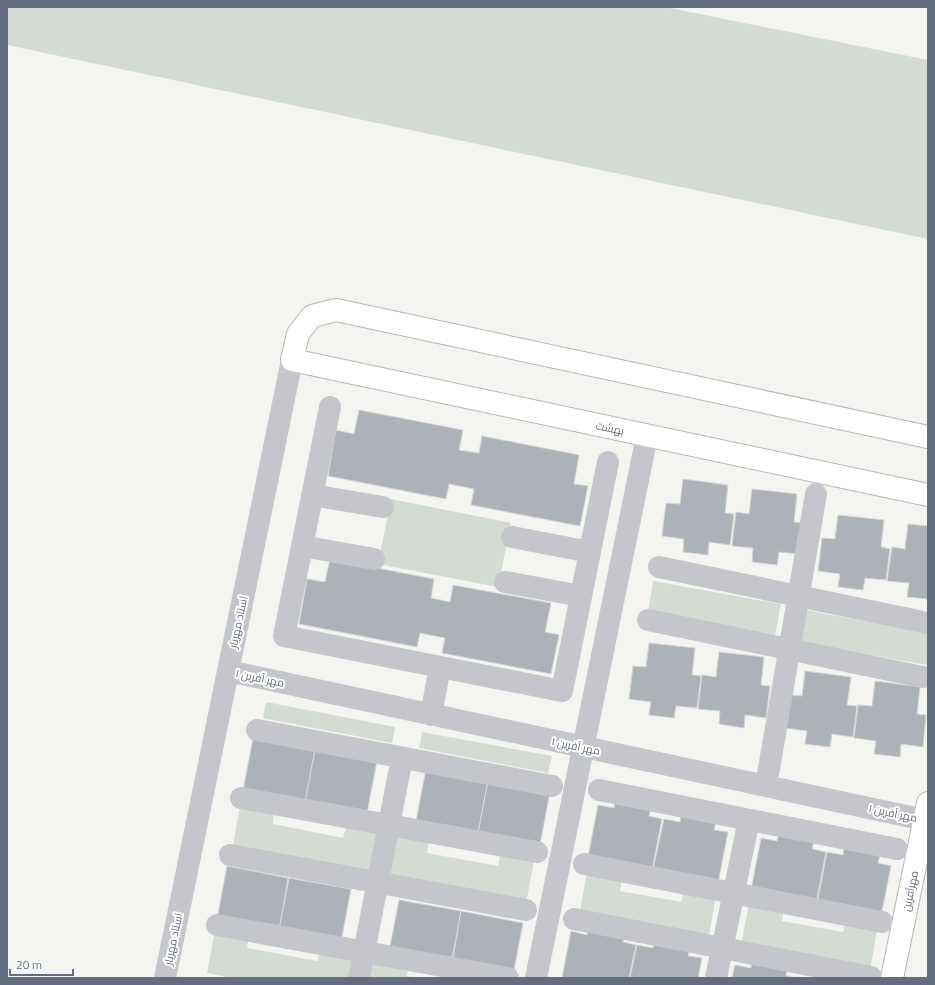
<svg xmlns="http://www.w3.org/2000/svg" width="935" height="985" viewBox="0 0 935 985" font-family="'Titillium Web',Cairo,sans-serif">
  <style>
    .green { fill: #d3dbd2 }
    .building { fill: #adb1b8; stroke: #d5d6d4 }
    .lines { fill: none; stroke-linecap: round; stroke-linejoin: round }
    .major-casing { stroke: #b5b7bc; stroke-width: 24 }
    .minor { stroke: #c5c6cb; stroke-width: 22 }
    .major { stroke: #fff; stroke-width: 22 }
    .labels { text-anchor: middle; dominant-baseline: central; stroke-width: 4; stroke-linejoin: round; paint-order: stroke }
    .street-label { font-size: 11px; fill: #646c81; stroke: #fff }
  </style>
  <rect width="100%" height="100%" fill="#f4f5f1"/>
  <path class="green" d="M7 7H665L928 60V239L7 45Z
    M391 499 511 523 498 587 378 564Z
    M653 581 781 604 775 636 648 612Z
    M805 610 928 633 927 665 800 642Z
    M266 702 395 727 392 743 263 718Z
    M422 732 552 756 548 773 419 748Z
    M240 807 274 813 273 824 343 838 346 826 379 832 371 875 232 850Z
    M395 835 429 841 427 853 498 866 500 854 534 860 526 904 387 878Z
    M587 873 622 879 620 891 681 902 684 890 716 896 708 940 579 916Z
    M749 903 784 909 782 921 843 932 846 920 878 926 870 970 741 946Z
    M215 930 249 937 247 948 318 961 320 950 354 956 350 978H232L207 973Z
    M374 958 409 965 407 976 415 978H370Z"/>
  <path class="building" d="M359 410 463 430 459 450 479 453 482 436 579 455 574 484 588 486 580 526 471 505 474 489 449 484 446 499 328 476 336 430 354 434Z
    M683 479 728 485 725 513 734 514 730 545 709 542 708 555 683 552 684 539 662 536 666 503 680 504Z
    M752 489 797 494 794 522 804 523 800 554 779 552 777 565 752 562 753 548 732 546 736 512 749 514Z
    M838 515 884 520 881 547 890 549 886 580 865 578 863 590 838 587 840 574 818 571 822 538 835 539Z
    M908 524 928 526V599L907 597 909 583 887 581 892 547 905 549Z
    M330 559 434 579 431 598 450 602 453 585 551 603 545 632 559 635 551 674 442 653 445 638 420 633 417 647 299 624 307 579 325 582Z
    M649 643 695 648 692 675 701 676 697 708 676 706 674 718 649 715 651 702 629 699 633 666 646 667Z
    M719 652 764 657 761 685 770 686 766 718 745 715 744 728 719 724 720 711 698 709 702 675 716 677Z
    M805 671 851 677 847 705 857 706 853 737 832 734 830 747 805 744 807 731 785 728 789 695 802 696Z
    M875 681 920 687 917 714 926 715 923 747 901 744 900 757 874 754 876 741 854 738 858 705 872 706Z
    M253 738 315 750 305 802 243 791Z
    M315 750 377 761 367 813 305 802Z
    M426 769 488 781 478 833 416 821Z
    M488 781 550 792 540 844 478 833Z
    M615 801 651 808 649 816 662 819 652 870 588 857 598 805 614 808Z
    M681 815 716 821 714 830 728 832 718 883 653 870 664 819 680 822Z
    M779 834 814 841 812 849 826 852 816 903 751 890 761 838 777 841Z
    M844 848 880 854 878 863 891 866 881 916 817 904 827 852 843 855Z
    M227 866 288 878 279 930 217 919Z
    M289 878 351 889 341 942 279 930Z
    M399 900 461 911 451 964 389 952Z
    M461 911 523 923 513 975 452 964Z
    M589 927 624 934 623 942 636 945 629 978H562L571 931 587 935Z
    M655 941 690 948 688 956 702 958 698 978H630L637 945 653 948Z
    M752 961 787 968 786 976 798 978H732L735 965 751 968Z"/>
  <g class="lines">
    <defs>
      <path id="major" d="M928 437 336 310 312 316 298 334 292 360 928 495
        M892 978 928 803"/>
    </defs>
    <use href="#major" class="major-casing"/>
    <path class="minor" d="M330 407 284 636 562 691 608 462
      M312 495 383 507
      M512 537 590 552
      M302 546 374 559
      M659 567 928 623
      M505 582 581 596
      M648 620 923 677
      M228 671 925 820
      M431 715 440 667
      M257 730 552 786
      M766 786 816 494
      M599 790 897 849
      M241 798 537 852
      M230 855 526 910
      M584 864 882 922
      M574 919 871 977
      M217 925 508 978
      M165 978 292 360
      M359 978 402 758
      M536 978 647 436
      M716 978 749 820"/>
    <use href="#major" class="major"/>
  </g>
  <g class="labels">
    <g class="street-label">
      <text transform="translate(610 428) rotate(12)">بهشت</text>
      <text transform="translate(238 622) rotate(-78)">استاد مهریار</text>
      <text transform="translate(260 678) rotate(12)">مهر آفرین ۱</text>
      <text transform="translate(576 746) rotate(12)">مهر آفرین ۱</text>
      <text transform="translate(893 813) rotate(12)">مهر آفرین ۱</text>
      <text transform="translate(910 891) rotate(-78)">مهرآفرین</text>
      <text transform="translate(173 939) rotate(-78)">استاد مهریار</text>
    </g>
  </g>
  <rect width="935" height="985" fill="none" stroke="#646c81" stroke-width="16"/>
  <path d="M10 969v6h63v-6" fill="none" stroke="#646c81" stroke-width="2"/>
  <text x="16" y="969" font-size="12" fill="#646c81" stroke="#ffffff" stroke-width="3" paint-order="stroke">20 m</text>
</svg>
